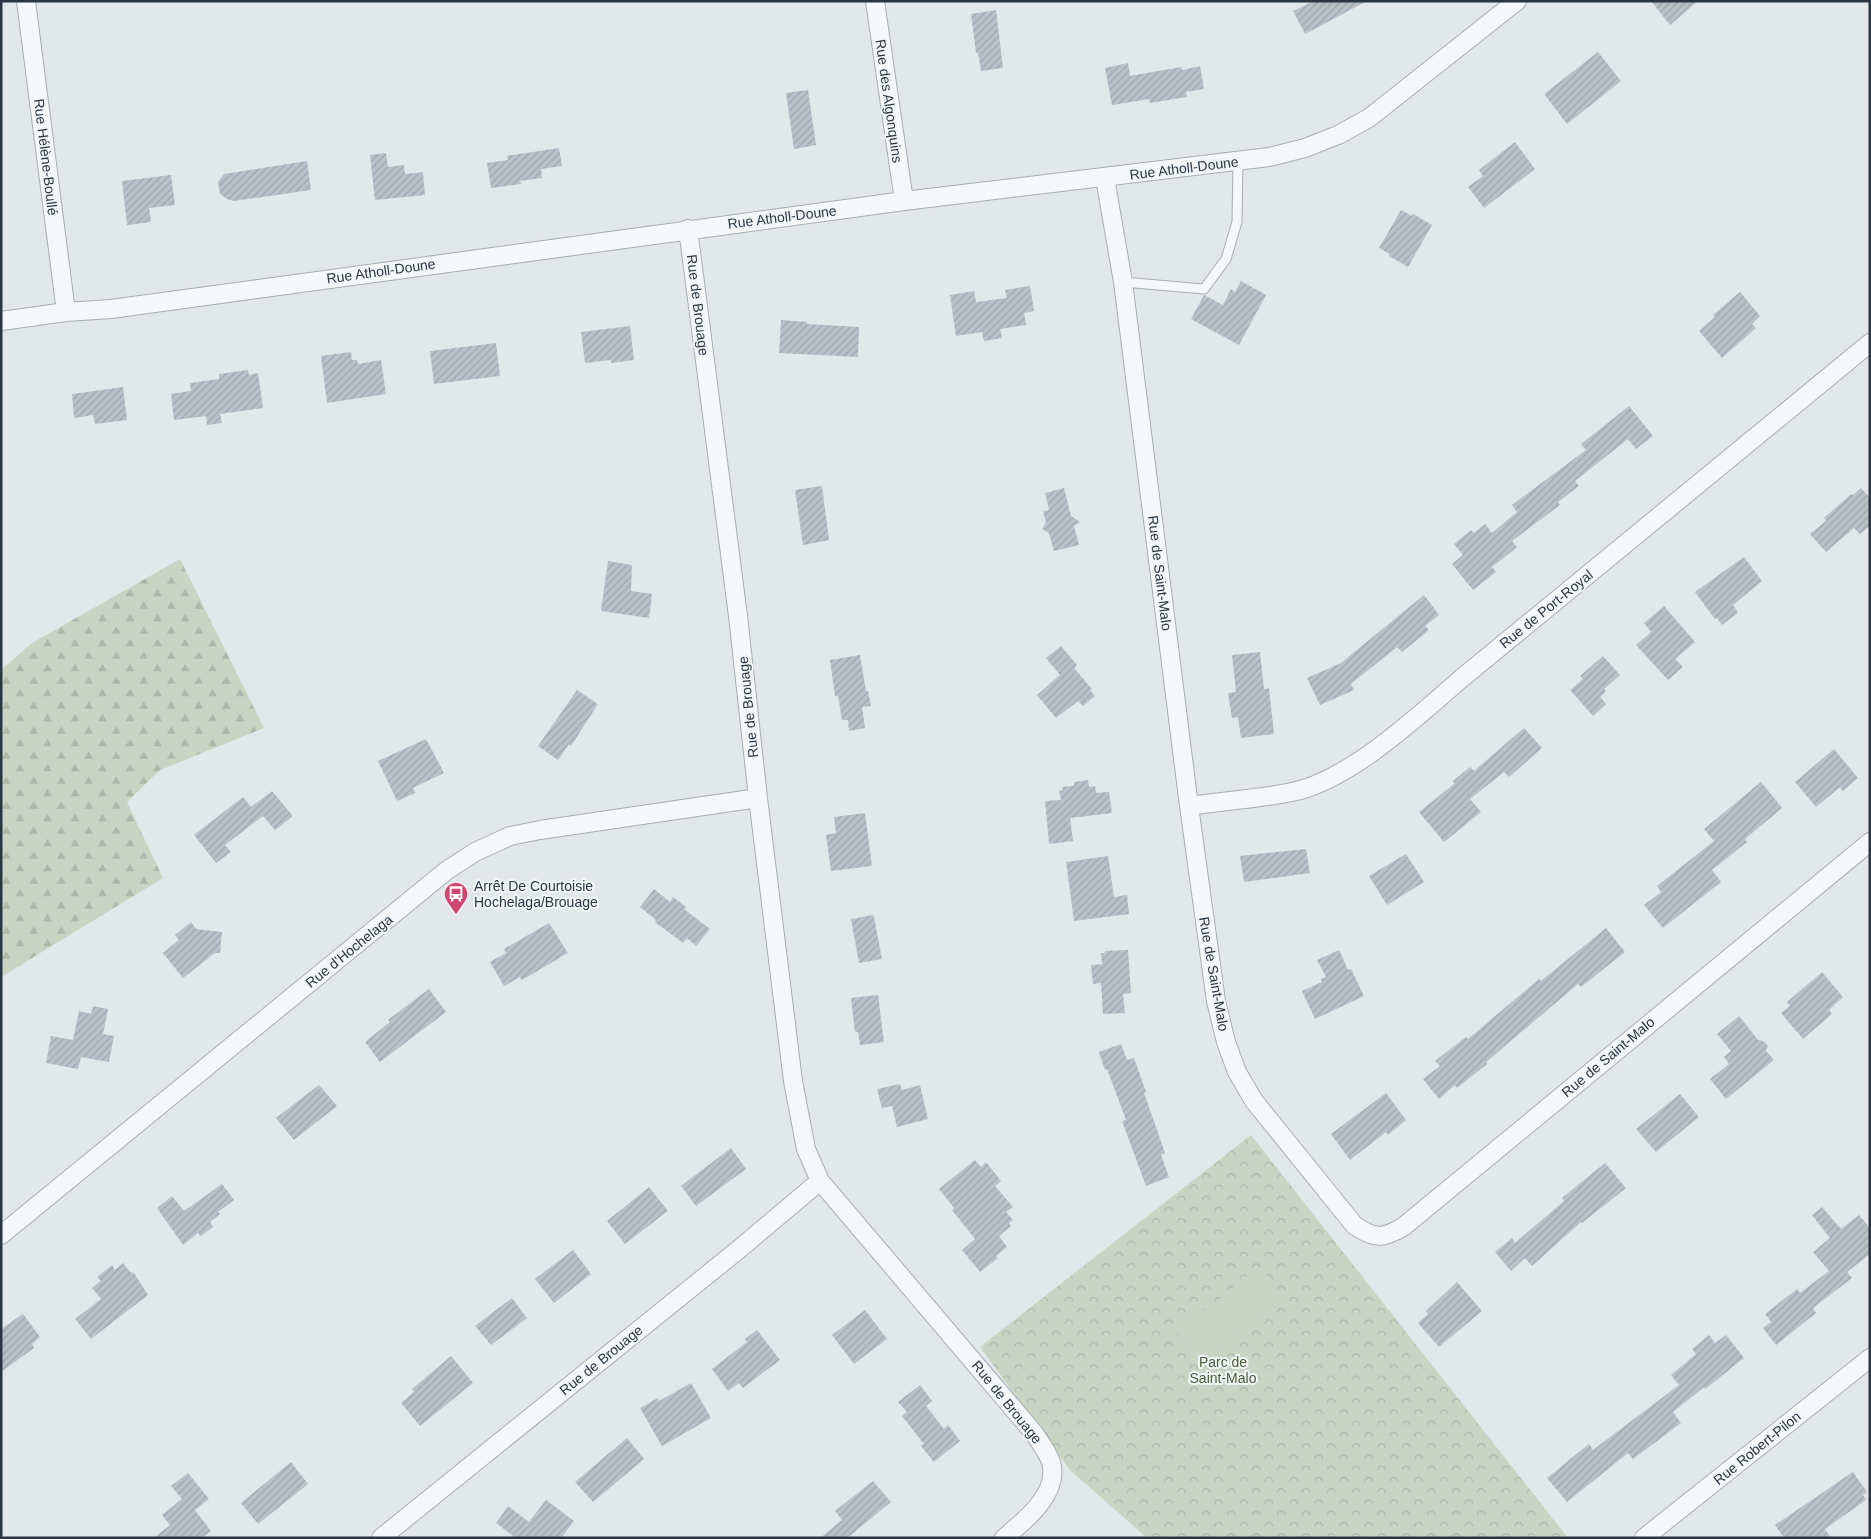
<svg xmlns="http://www.w3.org/2000/svg" width="1871" height="1539" viewBox="0 0 1871 1539" font-family="Helvetica,sans-serif">
  <style>
    .forest { fill: url(#forest-firs) }
    .park { fill: url(#park-crowns) }
    .pitch { fill: #cad4c3 }
    .building { fill: url(#building-hatch) }
    .lines { fill: none; stroke-linecap: round; stroke-linejoin: round }
    .service-casing { stroke: #a7afb5; stroke-width: 11 }
    .minor-casing { stroke: #a7afb5; stroke-width: 20 }
    .service { stroke: #f5f7f9; stroke-width: 9 }
    .minor { stroke: #f5f7f9; stroke-width: 18 }
    .labels { text-anchor: middle; dominant-baseline: central; stroke-width: 4; stroke-linejoin: round; paint-order: stroke }
    .street-label { font-size: 14px; fill: #2a3743; stroke: #f2f5f8 }
    .poi-label { font-size: 14px; fill: #2a3743; stroke: #f2f5f8; text-anchor: start }
    .park-label { font-size: 14px; fill: #455f37; stroke: #f2f5f8 }
  </style>
  <defs>
    <pattern id="forest-firs" width="22" height="20" patternUnits="userSpaceOnUse" patternTransform="scale(1.25)"><rect width="22" height="20" fill="#cad4c3"/><path d="M5 1l3.5 6h-7zM16 11l3.5 6h-7z" fill="#aeb7a9"/></pattern>
    <pattern id="park-crowns" width="20" height="18" patternUnits="userSpaceOnUse" patternTransform="scale(1.25)"><rect width="20" height="18" fill="#cad4c3"/><path d="M2 6a3 3 0 1 1 6 0M12 15a3 3 0 1 1 6 0" fill="none" stroke="#aeb7a9"/></pattern>
    <pattern id="building-hatch" width="6" height="6" patternUnits="userSpaceOnUse" patternTransform="scale(1.25)"><rect width="6" height="6" fill="#b9c1c8"/><path d="M-1 1l2-2M0 6l6-6M5 7l2-2" fill="none" stroke="#9fa6ad"/></pattern>
  </defs>
  <rect width="100%" height="100%" fill="#e2e7ea"/>
  <path class="forest" d="M180 559 264 728 160 770 127 802 163 878 1 977V670L32 643Z"/>
  <path class="park" d="M1251 1135 1568 1538H1147L1070 1470 980 1347Z"/>
  <path class="pitch" d="M1260 1267 1285 1299 1201 1363 1176 1331Z"/>
  <path class="building" d="M1314 1H1367L1305 34 1293 11Z
    M1651 1H1698L1670 25Z
    M996 10 1003 68 981 71 978 53H976L971 14Z
    M1598 52 1621 81 1567 124 1544 94Z
    M1128 63 1130 76 1181 67 1182 70 1200 66 1204 89 1186 92 1187 97 1150 103 1149 99 1112 105 1105 68Z
    M808 90 816 145 794 149 786 93Z
    M1515 142 1535 169 1484 208 1468 187 1483 176 1479 170Z
    M559 148 562 166 541 169 542 178 520 181 521 184 491 188 487 163 508 160 507 156Z
    M386 153 388 167 404 165 405 174 423 172 425 195 375 200 370 155Z
    M307 161 311 190 234 201 227 199 220 194 218 182 224 174Z
    M171 175 175 205 149 208 151 222 127 225 122 181Z
    M1401 210 1412 216 1413 214 1432 225 1408 267 1389 256 1390 254 1379 248Z
    M1241 281 1266 295 1239 345 1191 319 1204 295 1223 305 1231 289 1235 292Z
    M1030 286 1034 311 1024 313 1026 325 1000 329 1002 338 984 341 982 332 956 336 950 295 974 291 976 302 1007 298 1005 290Z
    M1740 292 1760 316 1752 324 1756 328 1722 358 1699 331 1715 317 1713 315Z
    M781 320 807 322V324L859 327 858 357 779 353Z
    M630 326 634 360 611 363V360L585 363 581 332Z
    M496 343 500 376 434 384 430 351Z
    M351 352 352 360H357L358 364 381 360 386 394 327 403 321 356Z
    M248 370 249 375 258 373 263 408 220 414 222 423 207 425 206 416 174 420 171 394 191 391 190 383 219 379V374Z
    M123 387 127 420 95 424 93 415 74 418 72 394Z
    M1629 406 1653 436 1636 449 1628 439 1575 481 1579 486 1558 502 1560 505 1512 541 1517 547 1492 567 1496 572 1473 590 1452 564 1463 555 1454 544 1471 530 1474 533 1485 524 1492 533 1517 512 1512 505 1586 450 1581 444Z
    M822 486 829 540 803 545 795 490Z
    M1064 488 1071 516 1080 522 1074 526 1079 545 1054 551 1049 533 1042 529 1046 522 1043 511 1049 510 1045 493Z
    M1861 488 1870 498V526L1860 534 1854 528 1826 552 1810 534 1826 521 1824 518 1851 494 1853 495Z
    M1744 557 1762 581 1733 605 1738 613 1722 625 1717 618 1715 619 1695 592Z
    M608 561 632 565 631 591 652 594 649 618 601 611Z
    M1424 595 1439 615 1425 626 1429 630 1402 652 1397 647 1351 684 1354 690 1320 705 1307 678 1341 663Z
    M1664 606 1695 642 1675 659 1683 667 1668 680 1636 645 1651 632 1644 623Z
    M1061 646 1077 665 1074 668 1092 689 1090 690 1095 696 1083 706 1078 701 1056 718 1037 695 1060 675 1046 658Z
    M1260 652 1264 689 1269 688 1274 734 1241 738 1238 717 1232 718 1228 693 1236 692 1232 655Z
    M860 655 866 691H868L871 706 862 707 865 728 849 731 848 720H842L838 696H835L830 660Z
    M1603 656 1620 675 1604 689 1606 691 1600 697 1606 704 1593 716 1570 690 1583 679 1580 676Z
    M577 690 598 704 571 746 569 744 558 760 538 746Z
    M1524 728 1542 748 1509 777 1504 772 1470 799 1481 812 1444 842 1419 812 1454 784 1453 781 1470 767 1474 771Z
    M426 739 444 773 413 788 415 793 397 801 378 761Z
    M1834 749 1858 778 1843 791 1840 787 1816 807 1795 782Z
    M1088 780 1089 787 1095 786 1096 793 1109 792 1112 813 1070 818 1073 841 1049 844 1045 801 1061 800 1059 791 1063 790 1062 787 1074 786V782Z
    M1761 782 1782 808 1745 839 1747 842 1712 870 1721 882 1663 928 1644 905 1661 892 1657 886 1714 841 1704 829Z
    M272 791 292 815V817L275 830 263 816 225 845 231 852 216 863 194 835 243 797 251 807Z
    M865 813 872 866 831 871 826 835 836 833 834 817Z
    M1306 849 1310 873 1244 882 1240 856Z
    M1406 854 1424 882 1387 905 1369 876Z
    M1108 856 1114 897 1127 895 1129 914 1074 921 1066 862Z
    M654 889 670 902 673 897 686 907 684 909 710 929 696 946 687 938 683 943 655 922 656 920 640 907Z
    M873 915 874 917 882 959 859 963 851 919Z
    M191 922 196 929 222 932 220 953H215L183 978 163 953 179 940 175 935Z
    M549 923 568 953 522 980 520 977 504 986 490 962 506 953 504 949Z
    M1606 928 1625 952 1581 987 1578 984 1486 1062 1487 1064 1457 1088 1455 1085 1439 1099 1423 1079 1440 1066 1435 1061 1466 1037 1468 1039 1539 979 1541 981Z
    M1128 950 1131 993 1123 994 1125 1013 1103 1014 1101 983 1093 984 1091 965 1102 964 1101 953H1105V951Z
    M1339 950 1348 970 1351 969 1364 996 1315 1019 1302 991 1322 982 1321 979 1326 977 1317 960Z
    M1822 972 1843 997 1829 1010 1832 1014 1803 1039 1781 1013 1790 1006 1787 1002Z
    M429 989 446 1012 380 1062 365 1042 390 1022 388 1020Z
    M878 995 884 1042 860 1045 858 1032H855L851 998Z
    M93 1006 108 1009 103 1034 114 1036 109 1062 81 1057 78 1069 46 1063 51 1036 73 1040 79 1011 91 1014Z
    M1739 1016 1758 1040 1763 1041 1768 1046 1766 1051 1774 1060 1726 1099 1710 1079 1729 1064 1724 1057 1731 1051 1717 1034Z
    M1121 1044 1127 1060 1134 1058 1146 1092 1144 1093 1165 1153 1161 1155 1169 1177 1146 1186 1122 1121 1126 1120 1107 1069 1105 1070 1099 1052Z
    M900 1084 902 1090 920 1085 928 1119 897 1127 892 1106 882 1108 877 1089Z
    M319 1085 337 1106 294 1140 276 1118Z
    M1386 1093 1406 1120 1388 1135 1386 1132 1350 1160 1331 1134Z
    M1680 1094 1699 1117 1656 1152 1636 1129Z
    M731 1148 746 1169 696 1206 681 1186Z
    M975 1160 981 1167 986 1162 1001 1181 995 1186 1013 1207 1006 1212 1013 1220 1009 1223 1011 1226 999 1236 1007 1247 996 1256 998 1258 980 1272 962 1250 975 1239 952 1210 954 1208 939 1189Z
    M1605 1163 1626 1188 1582 1223 1581 1222 1532 1266 1525 1258 1511 1271 1495 1252 1512 1238 1515 1243 1564 1201 1562 1198Z
    M222 1184 234 1200 218 1212 220 1214 210 1222 213 1227 201 1236 198 1233 183 1245 157 1208 172 1196 184 1211Z
    M649 1187 668 1211 625 1244 607 1221Z
    M1822 1207 1841 1229 1859 1215 1870 1228V1254L1847 1272 1852 1278 1813 1308 1816 1313 1776 1345 1763 1328 1771 1322 1765 1314 1797 1289 1800 1293 1829 1271 1813 1252 1830 1238 1812 1215Z
    M573 1250 591 1274 554 1303 535 1279Z
    M123 1263 130 1272 134 1273 148 1295 91 1339 75 1319 101 1299 92 1288 101 1281 97 1277 112 1265 115 1270Z
    M1457 1282 1482 1311 1439 1347 1418 1323 1428 1314 1426 1311Z
    M512 1298 527 1318 491 1345 475 1326Z
    M865 1310 887 1339 854 1364 832 1335Z
    M23 1314 40 1337 32 1344 34 1348 1 1372V1329Z
    M757 1330 780 1360 743 1388 739 1383 728 1391 712 1369 747 1342 745 1339Z
    M1709 1335 1715 1343 1726 1335 1744 1358 1705 1389 1704 1387 1673 1412 1681 1423 1633 1459 1628 1453 1567 1502 1547 1478 1589 1444 1593 1450 1679 1385 1671 1375 1696 1354 1692 1349Z
    M451 1356 473 1383 420 1426 401 1403 414 1392 412 1389Z
    M691 1383 711 1418 662 1446 640 1408 658 1398 659 1401Z
    M920 1385 932 1401 926 1406 944 1429 948 1425 960 1441 934 1462 921 1446 924 1444 902 1416 907 1412 898 1402Z
    M627 1438 644 1459 593 1502 575 1482Z
    M291 1462 308 1484 258 1524 241 1503Z
    M1853 1472 1867 1492 1863 1495 1866 1500 1825 1529 1831 1538H1784L1775 1525Z
    M188 1473 209 1499 195 1510 211 1531 202 1538H154L170 1525 162 1515 182 1499 171 1486Z
    M873 1481 891 1502 847 1538H820L842 1520 835 1511Z
    M546 1500 574 1521 561 1538H516L496 1523 508 1506 529 1522Z"/>
  <g class="lines">
    <defs>
      <path id="service" d="M1123 282 1204 289 1226 259 1237 222 1238 161"/>
      <path id="minor" d="M26 1 66 312
        M875 1 904 201
        M1105 178 1123 282 1189 806 1216 1001 1226 1042 1237 1072 1254 1101 1355 1226C1376 1239 1382 1239 1403 1227L1870 842
        M688 229 738 616 758 798 793 1081 806 1149 820 1181 1033 1432C1040 1442 1047 1451 1051 1462 1060 1494 1024 1521 1004 1538
        M1 321 66 312 111 309 904 201 1269 157 1305 148 1338 135 1369 118 1517 1
        M1189 806C1223 801 1258 799 1292 792 1349 781 1418 716 1462 678L1870 343
        M1 1235 446 871 475 852 510 836 540 830 758 798
        M381 1538 738 1250 820 1181
        M1644 1538 1870 1358"/>
    </defs>
    <use href="#service" class="service-casing"/>
    <use href="#minor" class="minor-casing"/>
    <use href="#service" class="service"/>
    <use href="#minor" class="minor"/>
  </g>
  <defs>
    <symbol id="bus-pin" viewBox="-11 -11 22 30"><path d="M0 17L-7.5 6A9.5 9.5 0 1 1 7.5 6Z" fill="#d04671" stroke="#f2f5f8"/><path d="M-5-6H5V4H4V6H2V4H-2V6H-4V4H-5ZM-3.5-4V0h7V-4ZM-3.5 1.2v1.5H-2V1.2ZM2 1.2v1.5H3.5V1.2Z" fill="#fff"/></symbol>
  </defs>
  <g fill-rule="evenodd">
    <use href="#bus-pin" x="442" y="880" width="28" height="38"/>
  </g>
  <g class="labels">
    <g class="street-label">
      <text transform="translate(889 101) rotate(82)">Rue des Algonquins</text>
      <text transform="translate(46 157) rotate(83)">Rue Hélène-Boullé</text>
      <text transform="translate(1184 168) rotate(-7)">Rue Atholl-Doune</text>
      <text transform="translate(782 217) rotate(-7)">Rue Atholl-Doune</text>
      <text transform="translate(381 271) rotate(-8)">Rue Atholl-Doune</text>
      <text transform="translate(698 305) rotate(83)">Rue de Brouage</text>
      <text transform="translate(1160 573) rotate(83)">Rue de Saint-Malo</text>
      <text transform="translate(1546 609) rotate(-39)">Rue de Port-Royal</text>
      <text transform="translate(748 707) rotate(-96)">Rue de Brouage</text>
      <text transform="translate(349 951) rotate(-39)">Rue d'Hochelaga</text>
      <text transform="translate(1214 974) rotate(80)">Rue de Saint-Malo</text>
      <text transform="translate(1608 1057) rotate(-40)">Rue de Saint-Malo</text>
      <text transform="translate(601 1360) rotate(-39)">Rue de Brouage</text>
      <text transform="translate(1007 1402) rotate(51)">Rue de Brouage</text>
      <text transform="translate(1757 1448) rotate(-39)">Rue Robert-Pilon</text>
    </g>
    <g class="poi-label">
      <text x="474" y="886">Arrêt De Courtoisie<tspan x="474" dy="16">Hochelaga/Brouage</tspan></text>
    </g>
    <g class="park-label">
      <text x="1223" y="1362">Parc de<tspan x="1223" dy="16">Saint-Malo</tspan></text>
    </g>
  </g>
  <rect width="1871" height="1539" fill="none" stroke="#2a3743" stroke-width="5"/>
</svg>
